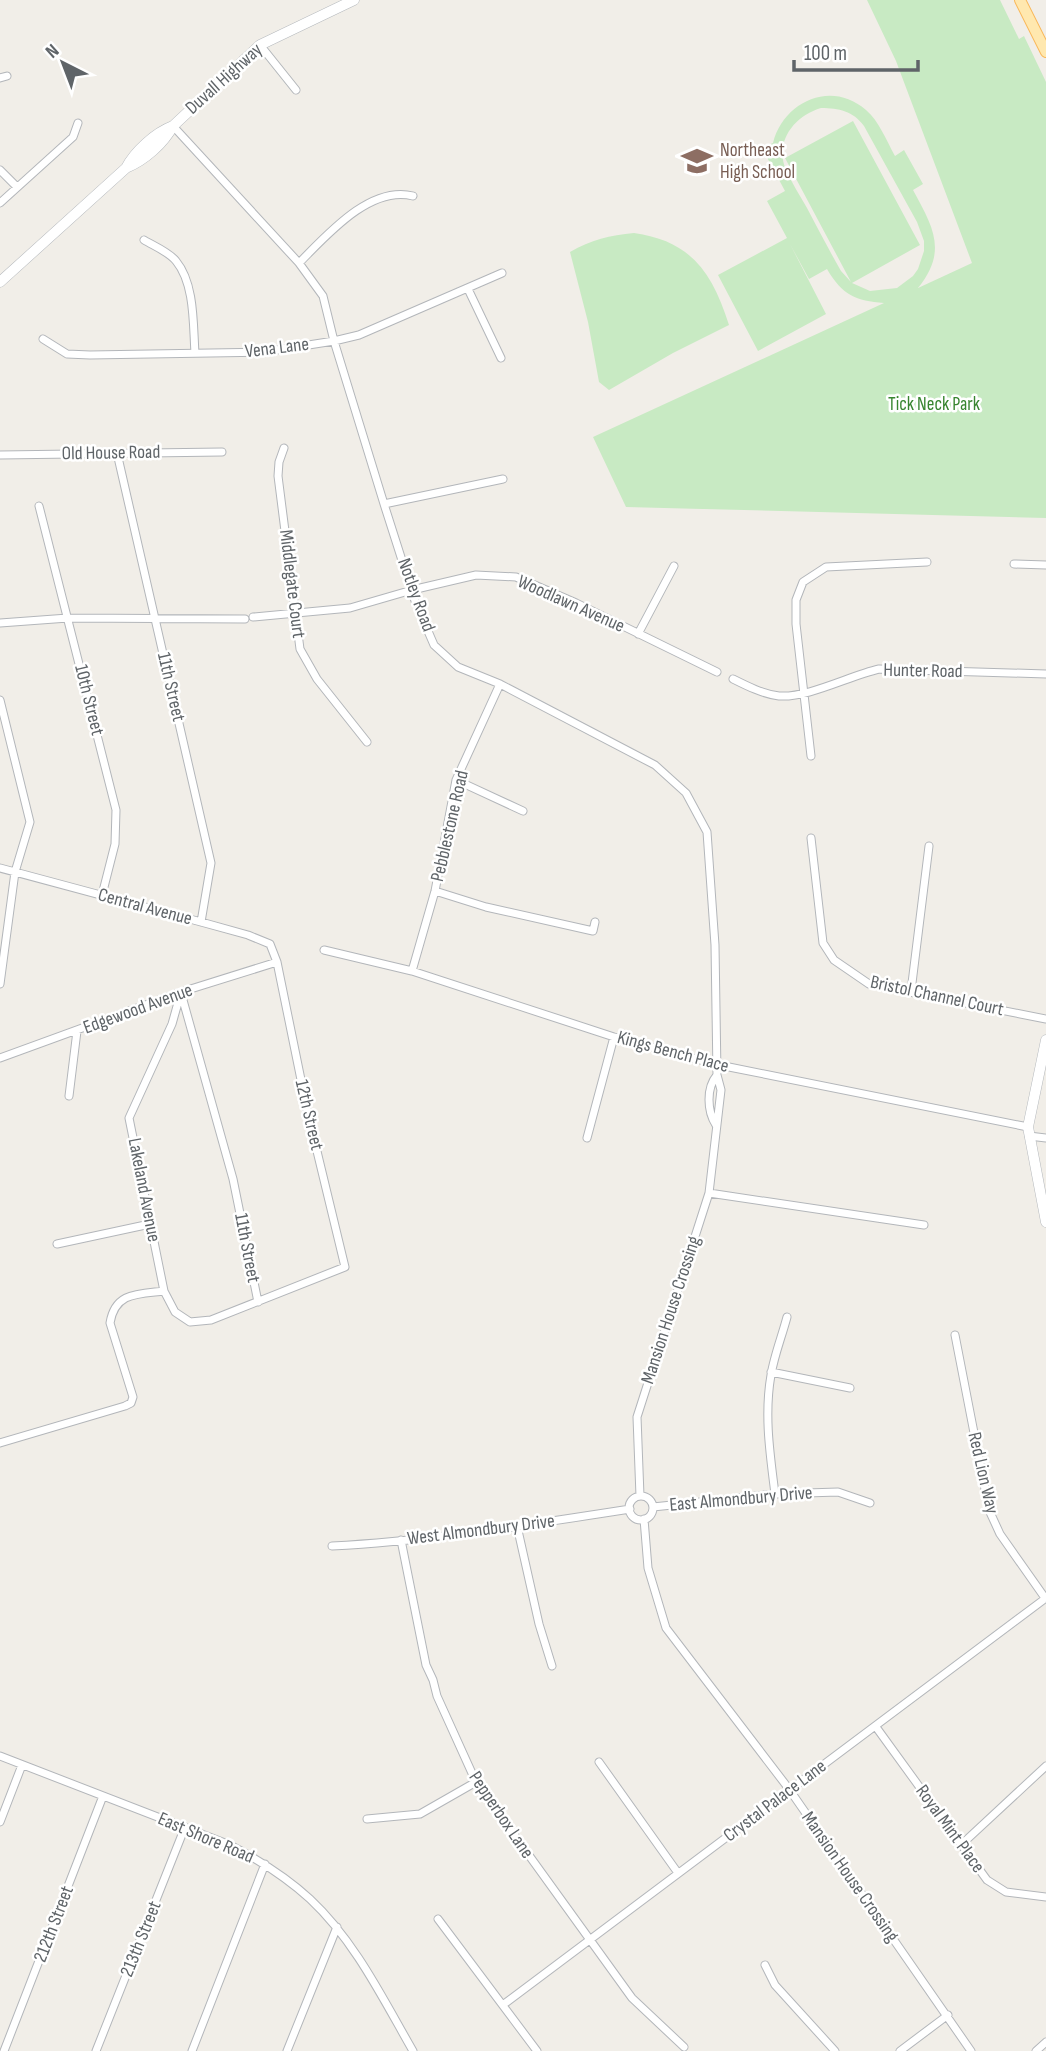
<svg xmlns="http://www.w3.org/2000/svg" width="1046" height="2051" viewBox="0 0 1046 2051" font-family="'Sofia Sans Condensed',sans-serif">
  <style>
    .green { fill: #c8eac3; fill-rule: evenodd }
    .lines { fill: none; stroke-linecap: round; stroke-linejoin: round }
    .street-casing { stroke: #b3b6ba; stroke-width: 9 }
    .secondary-casing { stroke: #b4b8bc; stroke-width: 11 }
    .primary-casing { stroke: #f9b859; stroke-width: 12 }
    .street { stroke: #fff; stroke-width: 7 }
    .secondary { stroke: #fff; stroke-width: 10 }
    .primary { stroke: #ffe8af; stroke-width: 10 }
    .labels { text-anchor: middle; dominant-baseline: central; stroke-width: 5; stroke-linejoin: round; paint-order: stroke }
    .street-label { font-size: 19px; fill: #5f6468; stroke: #fff }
    .education-label { font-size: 19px; fill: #785e54; stroke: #fff; text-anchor: start }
    .park-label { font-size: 19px; fill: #388530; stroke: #fff }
  </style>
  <rect width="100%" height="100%" fill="#f1eee8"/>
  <path class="green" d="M867 0H1000L1019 39 1024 36 1046 82V518L626 507 593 437 884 303C856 301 842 295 827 269L809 279 790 244 826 314 758 351 718 275 787 238 767 201 785 191 762 148 773 143C783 102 831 79 866 110 879 121 886 140 895 156L904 150 923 184 913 190C933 227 948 251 918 288L972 263 896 61ZM821 108C839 108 853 111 864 126L917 222 924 241V251L918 269 913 276 897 288 870 291 852 283 920 245 853 121 785 158 851 282 841 271C829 250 818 229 807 208 800 196 792 183 786 170 774 142 794 116 821 108Z
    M634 233C691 241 712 272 729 325L673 353 609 390 599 382 588 322 570 252C591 240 610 235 634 233Z"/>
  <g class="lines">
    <defs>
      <path id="street" d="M260 45 296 90
        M0 78 7 76
        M173 126 299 263 323 296 334 341 384 504 415 601 434 645 458 667 500 684 655 765 686 793 707 832 715 945 717 1075 721 1090 709 1193 637 1417 640 1496
        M0 170 17 187
        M0 203 73 137 78 123
        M144 240C154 246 169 252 176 261 195 284 193 325 195 353
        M299 263C327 235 370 185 413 196
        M468 289 501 358
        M43 339 67 354 90 355 264 352 334 341 359 335 502 273
        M284 448 279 462 278 476 300 649 317 679 367 742
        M117 453 211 863 201 922
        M0 455 222 452
        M384 504 503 479
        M39 506 116 810 115 844 102 895
        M1014 564 1046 565
        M253 617 350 608 412 590 476 575 516 577 576 603 717 672
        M0 623 68 618 245 619
        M638 634 674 566
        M733 679C747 686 763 694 779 696 808 698 849 676 879 669L1046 674
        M0 700 30 822 15 872 0 984
        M811 756 796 624V600L803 582 826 567 927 562
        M456 780 523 811
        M811 838 823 943 834 960 869 984 1046 1019
        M0 868 201 922 248 935 270 944 277 962 308 1114 345 1267 211 1320 190 1322 175 1312 164 1291 129 1118 172 1024 181 992
        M435 891 486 907 593 931 595 922
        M324 950 412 971 614 1037 719 1065 1028 1127
        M412 971 435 891 456 780 500 684
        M911 991 929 846
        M181 993 233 1179 258 1302
        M0 1058 181 992 277 962
        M69 1096 77 1031
        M716 1125C707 1111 706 1088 717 1075
        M1029 1136 1046 1138
        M587 1138 614 1037
        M709 1193 924 1225
        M57 1244 150 1224
        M955 1335 989 1510 1000 1534 1045 1598
        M771 1372 850 1388
        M0 1443 125 1406 131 1403 133 1397 110 1323C115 1292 138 1294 164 1291
        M775 1494C770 1454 764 1415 771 1375 774 1356 782 1336 787 1317
        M629 1508a12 12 0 1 1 24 0a12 12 0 1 1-24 0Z
        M653 1507 775 1494 838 1492 870 1503
        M644 1519 648 1568 666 1628 789 1789 971 2051
        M517 1526 539 1624 552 1666
        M401 1540 426 1665 433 1680 437 1696 476 1782 632 1998 684 2047
        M332 1546C432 1541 531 1524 630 1509
        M876 1727 987 1880 1006 1892 1046 1897
        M0 1756 230 1845C259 1860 286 1877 310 1899 355 1941 383 1999 413 2051
        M599 1762 678 1873
        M367 1819 420 1814 476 1782
        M0 1822 22 1765
        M962 1844 1046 1766
        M438 1919 537 2051
        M765 1965 775 1985 835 2051
        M504 2004 1046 1598
        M4 2051 103 1796
        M96 2051 185 1827
        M192 2051 265 1864
        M287 2051 337 1927
        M900 2051 948 2015
        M1036 2051 1046 2042"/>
      <path id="secondary" d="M126 168C145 160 163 144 173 126L260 45 354 0
        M0 282 126 168C135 151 155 133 173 126
        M1046 1040 1028 1127 1046 1222"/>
      <path id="primary" d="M1020 0 1046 52"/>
    </defs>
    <use href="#street" class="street-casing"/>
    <use href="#secondary" class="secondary-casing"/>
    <use href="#primary" class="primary-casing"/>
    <use href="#street" class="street"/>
    <use href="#secondary" class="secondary"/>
    <use href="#primary" class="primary"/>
  </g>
  <defs>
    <symbol id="school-bare" viewBox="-9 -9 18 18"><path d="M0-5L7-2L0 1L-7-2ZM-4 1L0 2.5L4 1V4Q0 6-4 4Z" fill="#8d6e63" stroke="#fff" stroke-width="2.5" paint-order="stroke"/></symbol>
  </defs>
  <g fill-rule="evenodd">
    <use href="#school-bare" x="675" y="139" width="44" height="44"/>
  </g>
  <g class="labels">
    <g class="street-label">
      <text transform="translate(224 79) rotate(-42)">Duvall Highway</text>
      <text transform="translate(277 348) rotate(-7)">Vena Lane</text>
      <text transform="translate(111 453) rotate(-1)">Old House Road</text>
      <text transform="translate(292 584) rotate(83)">Middlegate Court</text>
      <text transform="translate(416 595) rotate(70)">Notley Road</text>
      <text transform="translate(571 604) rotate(24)">Woodlawn Avenue</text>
      <text transform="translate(923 671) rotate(1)">Hunter Road</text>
      <text transform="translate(171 687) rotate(77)">11th Street</text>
      <text transform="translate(89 700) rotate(76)">10th Street</text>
      <text transform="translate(450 826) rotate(-77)">Pebblestone Road</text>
      <text transform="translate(145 907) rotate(15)">Central Avenue</text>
      <text transform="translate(937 996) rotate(12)">Bristol Channel Court</text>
      <text transform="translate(138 1009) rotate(-20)">Edgewood Avenue</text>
      <text transform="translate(673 1052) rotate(15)">Kings Bench Place</text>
      <text transform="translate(309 1115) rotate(77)">12th Street</text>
      <text transform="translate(144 1190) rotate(79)">Lakeland Avenue</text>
      <text transform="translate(247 1248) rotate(79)">11th Street</text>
      <text transform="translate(671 1310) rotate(-72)">Mansion House Crossing</text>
      <text transform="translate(983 1473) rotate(77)">Red Lion Way</text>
      <text transform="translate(741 1499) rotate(-5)">East Almondbury Drive</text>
      <text transform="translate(481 1530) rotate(-7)">West Almondbury Drive</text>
      <text transform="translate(775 1801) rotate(-37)">Crystal Palace Lane</text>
      <text transform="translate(501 1815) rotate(56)">Pepperbox Lane</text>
      <text transform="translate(950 1829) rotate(54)">Royal Mint Place</text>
      <text transform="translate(206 1838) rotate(23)">East Shore Road</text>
      <text transform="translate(850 1877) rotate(55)">Mansion House Crossing</text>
      <text transform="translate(54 1924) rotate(-69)">212th Street</text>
      <text transform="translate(141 1939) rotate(-68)">213th Street</text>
    </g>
    <g class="education-label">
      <text x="720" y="150">Northeast<tspan x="720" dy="22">High School</tspan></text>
    </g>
    <g class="park-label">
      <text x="934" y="404">Tick Neck Park</text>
    </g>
  </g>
  <g transform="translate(63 63) rotate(318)" stroke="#ffffff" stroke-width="5" paint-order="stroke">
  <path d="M0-5L12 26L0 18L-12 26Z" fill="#5f6468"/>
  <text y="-10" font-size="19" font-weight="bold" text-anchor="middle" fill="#5f6468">N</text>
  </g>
  <path d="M794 60v10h124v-10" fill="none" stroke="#5f6468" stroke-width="3.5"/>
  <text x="804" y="60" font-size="21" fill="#5f6468" stroke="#ffffff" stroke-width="5" paint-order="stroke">100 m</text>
</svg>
